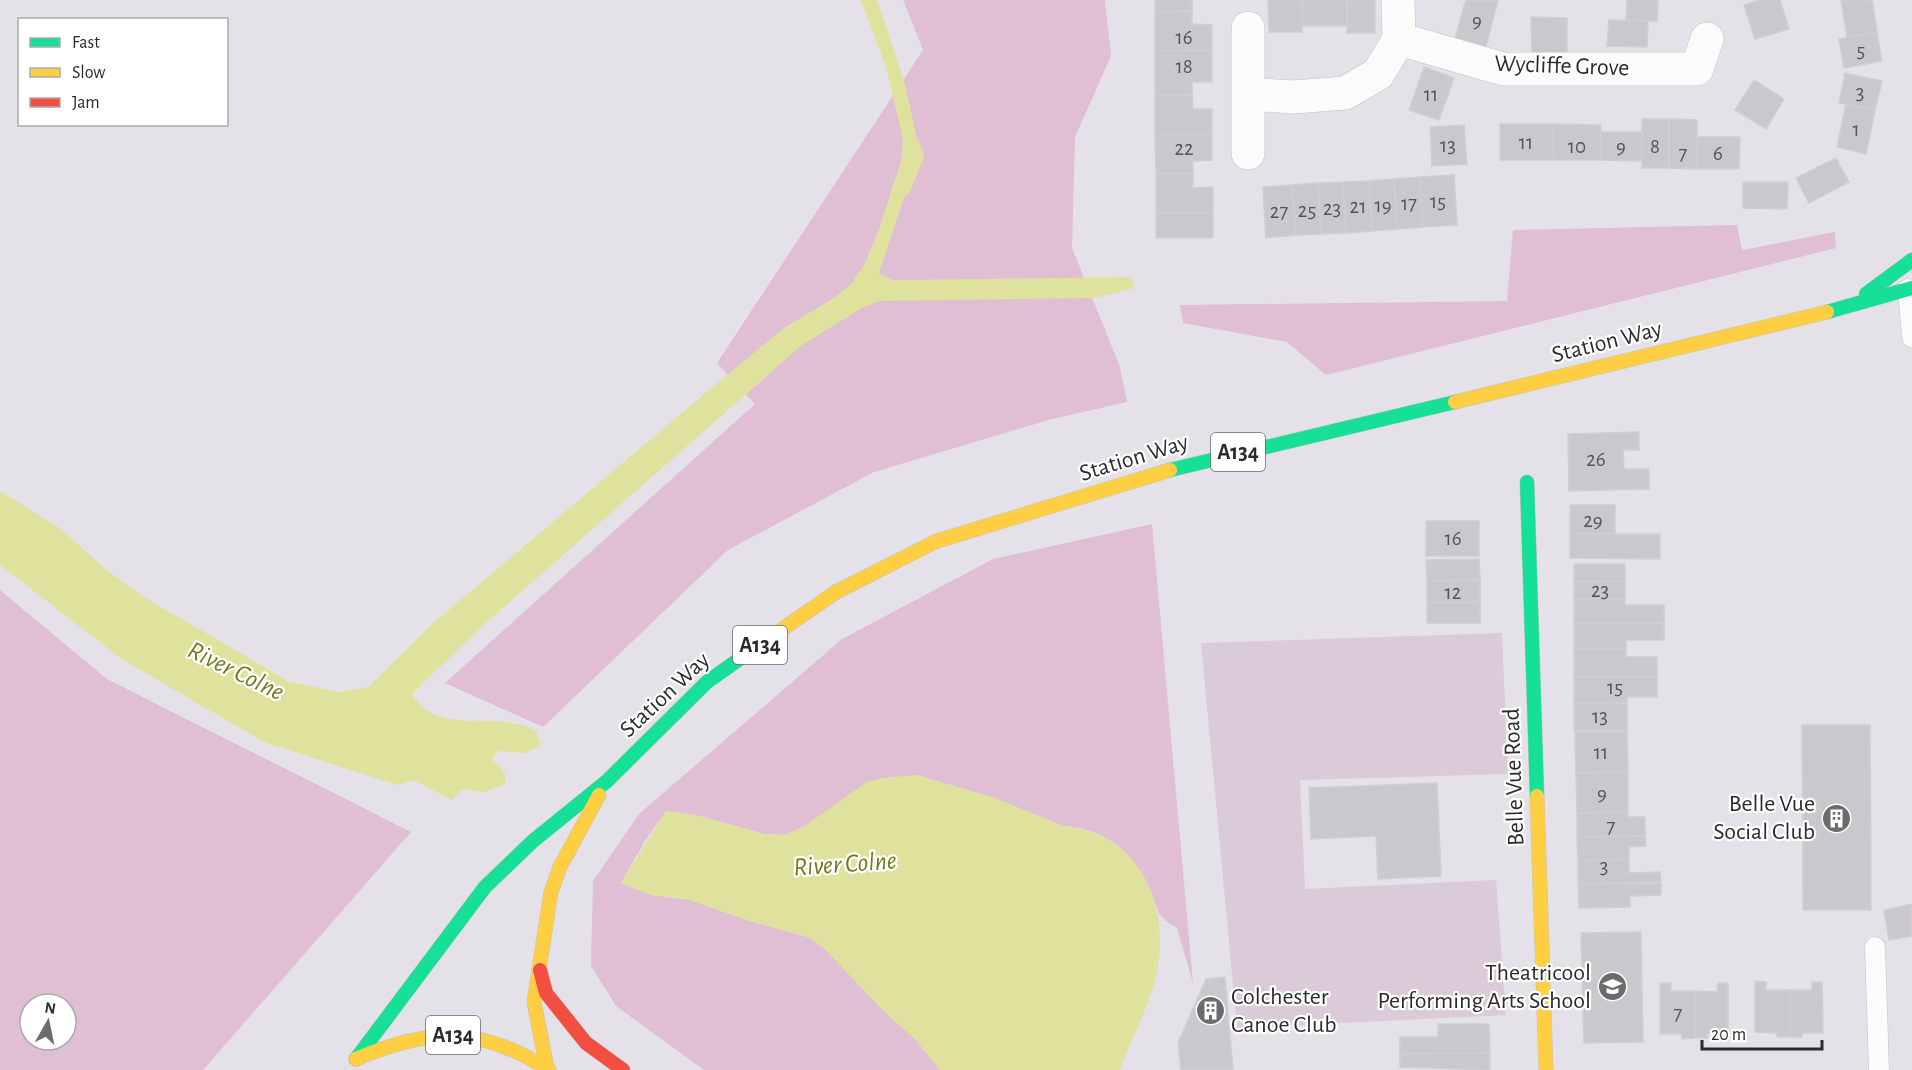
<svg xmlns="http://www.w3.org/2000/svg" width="1912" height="1070" viewBox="0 0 1912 1070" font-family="'Alegreya Sans',sans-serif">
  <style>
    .green { fill: #e0bed3; fill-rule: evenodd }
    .cemetery { fill: #dbcbd8 }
    .water { fill: #dee29d }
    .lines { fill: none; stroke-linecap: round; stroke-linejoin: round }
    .stream { stroke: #dee29d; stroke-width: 12 }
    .building { fill: #cac8cd; stroke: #d0ced3; stroke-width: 1.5 }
    .lane-casing { stroke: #c2c2c3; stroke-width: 21 }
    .street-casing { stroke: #c2c2c3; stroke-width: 34 }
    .fast-casing { stroke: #c2c2c3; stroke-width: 15 }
    .slow-casing { stroke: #c2c2c3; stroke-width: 15 }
    .jam-casing { stroke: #c2c2c3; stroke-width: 15 }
    .lane { stroke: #fbfbfc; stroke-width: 20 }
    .street { stroke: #fbfbfc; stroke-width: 33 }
    .fast { stroke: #16e098; stroke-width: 14 }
    .slow { stroke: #ffcf43; stroke-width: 14 }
    .jam { stroke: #f24e42; stroke-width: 14 }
    .labels { text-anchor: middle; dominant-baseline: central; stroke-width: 4.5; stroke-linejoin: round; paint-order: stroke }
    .number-label { font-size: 21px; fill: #545455 }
    .shield { fill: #fff; stroke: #6b6b6b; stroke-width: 1.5 }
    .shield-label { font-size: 22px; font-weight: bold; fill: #2b2b2b }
    .street-label { font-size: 24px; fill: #2b2b2b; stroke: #fff }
    .poi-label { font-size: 24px; fill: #2b2b2b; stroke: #fff; text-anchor: end }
    .water-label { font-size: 26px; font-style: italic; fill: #6e7b1a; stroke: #fff }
  </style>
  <rect width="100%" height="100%" fill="#e4e2e8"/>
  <path class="green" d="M903 0H1105L1111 56 1075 137 1072 248 1120 367 1127 402 1052 419 874 472 728 550 543 727 445 683 755 404 717 363 923 50Z
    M1737 225 1742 250 1835 232 1836 248 1326 375 1287 342 1183 323 1180 305 1507 301 1513 230Z
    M1152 524 1193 983 1177 928C1154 914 1161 915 1151 893 1134 853 1108 829 1063 826L995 798 916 775 785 835 764 834 699 816 666 811 645 841 621 883 651 895 690 900 753 922 808 937 823 947 883 1010 916 1040 940 1070H704L616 1006 591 966 593 881 639 814 842 639 993 559Z
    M0 590 107 679 411 832 203 1070H0ZM30 1004H66V1040H30Z"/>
  <path class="cemetery" d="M1502 633 1508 774 1300 780 1305 889 1496 880 1506 1015 1237 1028 1201 643Z"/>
  <path class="water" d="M861 0H877L881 11 905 84 916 134 918 156 879 273 892 280 1131 277 1134 288 1095 298 880 301 862 308 802 345 480 628 412 694C438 739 499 708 536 731L541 746 525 753 498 751 492 759 505 773V784L484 792 462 789 452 800 413 780 397 785 264 742 123 660 0 565V491L58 527 108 571 144 597 288 681 337 692 368 687 431 625 715 385 784 328 834 298 851 284 865 263 878 232 901 161 903 140 886 67Z
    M916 775 995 798 1063 826C1136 831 1169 900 1158 966 1152 1002 1132 1036 1120 1070H940L916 1040 883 1010 823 947 808 937 753 922 687 899 651 895 621 883 666 811 699 816 764 834 785 835 803 827 867 782 882 778Z"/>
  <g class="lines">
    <path class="stream" d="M904 190 918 156 913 143"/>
  </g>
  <path class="building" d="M1155 0H1192V11L1155 12Z
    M1268 0H1302V32H1269Z
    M1302 0H1347V26H1302Z
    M1347 0H1375V33H1347Z
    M1466 0 1498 1 1486 46 1455 38Z
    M1627 0H1658L1657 21 1626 20Z
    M1759 0H1780L1789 29 1755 39 1744 5Z
    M1841 0H1872L1877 32 1847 37Z
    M1192 11V24L1212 25V50L1155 51V12Z
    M1531 17 1567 18V53H1532Z
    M1609 20 1648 21 1647 47 1607 46Z
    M1877 32 1882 61 1844 68 1839 39Z
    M1212 50V82H1192V95H1155V51Z
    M1424 67 1454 78 1439 120 1409 110Z
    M1845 73 1882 81 1875 110 1839 103Z
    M1754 80 1784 99 1766 129 1735 110Z
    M1155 95H1192L1193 109H1212V134L1155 135Z
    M1846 104 1875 110 1866 154 1837 147Z
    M1642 119H1669V168H1642Z
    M1669 119 1697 120V169L1669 168Z
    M1500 124H1553L1552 160H1500Z
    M1553 124 1601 125V160H1552Z
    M1464 125 1467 164 1432 166 1430 127Z
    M1601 132H1642V161L1601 160Z
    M1212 134V160L1193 161V174H1156L1155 135Z
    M1697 137H1740L1739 169H1697Z
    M1836 158 1849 182 1809 203 1796 178Z
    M1156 174H1193V188L1213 187V213H1156Z
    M1454 175 1457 225 1423 227 1420 177Z
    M1420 177 1423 227 1397 229 1394 179Z
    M1394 179 1397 229 1372 231 1369 181Z
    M1369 181 1372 231 1346 233 1343 182Z
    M1343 182 1346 233 1321 234 1318 183Z
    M1743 182H1788L1787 209 1743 208Z
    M1318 183 1321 234 1296 235 1292 185Z
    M1292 185 1296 235 1266 238 1263 187Z
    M1156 213H1213V238H1156Z
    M1639 432V450H1623L1624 469H1649V489L1569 491 1568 434Z
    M1570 505H1615V534H1570Z
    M1426 521H1479V556H1426Z
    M1570 534H1660V559L1570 558Z
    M1479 559 1480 580 1427 581 1426 560Z
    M1574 564H1625V581L1574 582Z
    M1480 580V602H1427V581Z
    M1625 581V599H1574V582Z
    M1574 599H1625V605H1664V623H1574Z
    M1427 602H1480V623H1427Z
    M1574 623H1664V640H1626V649H1574Z
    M1574 649H1626V657H1657V677H1574Z
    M1574 677H1657V697H1627V703H1574Z
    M1574 703H1627V730H1574Z
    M1802 725H1870L1871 910H1803Z
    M1627 731 1628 772 1576 773 1575 732Z
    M1628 772V812L1577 813 1576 773Z
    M1437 783 1441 876 1378 879 1376 836 1311 839 1309 788Z
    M1628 812V817H1645V836L1577 837V813Z
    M1629 836H1645L1646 846 1629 847V859L1578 861 1577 837Z
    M1629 859V873L1660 872 1661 882 1578 884V861Z
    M1661 883V895L1630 896V907L1579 908 1578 884Z
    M1912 904V936L1889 940 1884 910Z
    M1641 932 1643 1042 1584 1043 1581 933Z
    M1225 977 1233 1070H1181L1178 1043 1206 979Z
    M1755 981 1766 982V990H1790V1037H1777V1033L1755 1032Z
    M1812 982H1822L1823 1033H1802V1037H1790V990H1812Z
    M1660 983H1671V991H1695V1038L1682 1039V1034H1660Z
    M1718 983H1728V1034H1707L1708 1038H1695V991L1717 992Z
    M1438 1024H1489L1490 1053 1400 1054V1037H1438Z
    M1490 1053V1070L1400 1067V1054Z"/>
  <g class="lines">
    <defs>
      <path id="lane" d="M1908 289 1912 337
        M1875 947 1879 1070"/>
      <path id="street" d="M1248 28V153
        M1399 39 1503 69H1697L1707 39
        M1248 94 1294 97 1345 93 1378 74 1399 39 1398 0"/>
      <path id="fast" d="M1866 294 1912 260
        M1827 312 1912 288
        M1170 470 1455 402
        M1527 482 1537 796
        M356 1059 485 887 533 841 607 781 707 682 755 648"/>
      <path id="slow" d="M1455 402 1827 312
        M755 648 836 592 937 541 1170 470
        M1537 796 1546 1070
        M356 1059C428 1028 482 1026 549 1070
        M547 1068 534 1002 551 892 560 867 599 795"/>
      <path id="jam" d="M540 970 546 993 586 1043 623 1070"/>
    </defs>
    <use href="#lane" class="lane-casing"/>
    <use href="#street" class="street-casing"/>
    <use href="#fast" class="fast-casing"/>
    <use href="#slow" class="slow-casing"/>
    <use href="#jam" class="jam-casing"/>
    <use href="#lane" class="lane"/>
    <use href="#street" class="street"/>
    <use href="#fast" class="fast"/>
    <use href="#slow" class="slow"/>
    <use href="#jam" class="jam"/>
  </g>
  <defs>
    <symbol id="building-disc" viewBox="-11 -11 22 22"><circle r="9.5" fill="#6c6b6d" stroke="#fff"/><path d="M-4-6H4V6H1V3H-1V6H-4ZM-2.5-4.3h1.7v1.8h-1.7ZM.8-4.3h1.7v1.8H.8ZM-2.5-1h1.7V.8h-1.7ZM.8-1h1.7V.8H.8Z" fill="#fff"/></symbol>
    <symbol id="school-disc" viewBox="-11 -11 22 22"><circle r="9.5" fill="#6c6b6d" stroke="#fff"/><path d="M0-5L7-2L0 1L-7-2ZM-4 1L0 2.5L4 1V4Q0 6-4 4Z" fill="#fff"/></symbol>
  </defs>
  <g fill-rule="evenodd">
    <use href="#building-disc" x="1820" y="802" width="33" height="33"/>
    <use href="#school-disc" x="1596" y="970" width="33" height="33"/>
    <use href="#building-disc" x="1194" y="994" width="33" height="33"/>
  </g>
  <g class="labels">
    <g class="number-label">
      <text x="1477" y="20">9</text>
      <text x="1184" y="37">16</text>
      <text x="1861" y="50">5</text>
      <text x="1184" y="66">18</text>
      <text x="1860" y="92">3</text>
      <text x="1431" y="94">11</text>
      <text x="1856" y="129">1</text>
      <text x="1526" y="142">11</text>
      <text x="1448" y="145">13</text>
      <text x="1577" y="146">10</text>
      <text x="1621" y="146">9</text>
      <text x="1655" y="146">8</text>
      <text x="1184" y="148">22</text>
      <text x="1683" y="153">7</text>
      <text x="1718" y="153">6</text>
      <text x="1438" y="201">15</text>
      <text x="1409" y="203">17</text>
      <text x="1383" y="205">19</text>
      <text x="1358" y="206">21</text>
      <text x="1332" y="208">23</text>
      <text x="1307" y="210">25</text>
      <text x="1279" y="211">27</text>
      <text x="1596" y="459">26</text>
      <text x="1593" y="520">29</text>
      <text x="1453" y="538">16</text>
      <text x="1600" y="590">23</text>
      <text x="1453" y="592">12</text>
      <text x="1615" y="687">15</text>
      <text x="1600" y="716">13</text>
      <text x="1601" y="752">11</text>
      <text x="1602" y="793">9</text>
      <text x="1611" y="826">7</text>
      <text x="1604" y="866">3</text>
      <text x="1678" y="1013">7</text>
    </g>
    <g class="shield">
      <rect x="1211" y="433" width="54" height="38" rx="4.5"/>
      <rect x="733" y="626" width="54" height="38" rx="4.5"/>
      <rect x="426" y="1016" width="54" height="38" rx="4.5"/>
    </g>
    <g class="shield-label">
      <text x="1238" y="452">A134</text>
      <text x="760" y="645">A134</text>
      <text x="453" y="1035">A134</text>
    </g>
    <g class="street-label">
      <text transform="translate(1562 66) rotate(2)">Wycliffe Grove</text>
      <text transform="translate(1607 342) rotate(-14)">Station Way</text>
      <text transform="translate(1134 458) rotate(-17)">Station Way</text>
      <text transform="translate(665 695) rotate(-43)">Station Way</text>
      <text transform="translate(1514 777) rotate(-92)">Belle Vue Road</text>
    </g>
    <g class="poi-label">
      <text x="1815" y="804">Belle Vue<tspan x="1815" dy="28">Social Club</tspan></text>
      <text x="1591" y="973">Theatricool<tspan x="1591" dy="28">Performing Arts School</tspan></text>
      <text x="1231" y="997" text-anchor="start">Colchester<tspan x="1231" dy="28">Canoe Club</tspan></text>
    </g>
    <g class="water-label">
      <text transform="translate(236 671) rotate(26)">River Colne</text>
      <text transform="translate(845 864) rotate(-4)">River Colne</text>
    </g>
  </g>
  <rect x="18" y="18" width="210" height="108" fill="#ffffff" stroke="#aaaaaa" stroke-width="1.5"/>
  <rect x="30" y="38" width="30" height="9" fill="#16e098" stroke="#aaaaaa" stroke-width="1.5"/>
  <text x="72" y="48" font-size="18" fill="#2b2b2b">Fast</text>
  <rect x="30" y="68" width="30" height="9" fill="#ffcf43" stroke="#aaaaaa" stroke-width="1.5"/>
  <text x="72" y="78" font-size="18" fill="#2b2b2b">Slow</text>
  <rect x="30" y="98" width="30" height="9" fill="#f24e42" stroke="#aaaaaa" stroke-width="1.5"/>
  <text x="72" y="108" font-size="18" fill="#2b2b2b">Jam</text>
  <g transform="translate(48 1022) rotate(9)"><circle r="28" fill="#ffffff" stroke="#aaaaaa" stroke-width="1.5"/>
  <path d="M0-4.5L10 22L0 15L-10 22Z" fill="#6c6b6d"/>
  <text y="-9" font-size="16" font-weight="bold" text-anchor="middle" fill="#2b2b2b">N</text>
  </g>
  <path d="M1702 1040v9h120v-9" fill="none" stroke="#2b2b2b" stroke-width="3"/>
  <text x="1711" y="1040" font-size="18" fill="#2b2b2b" stroke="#ffffff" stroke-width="4.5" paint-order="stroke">20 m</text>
</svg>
